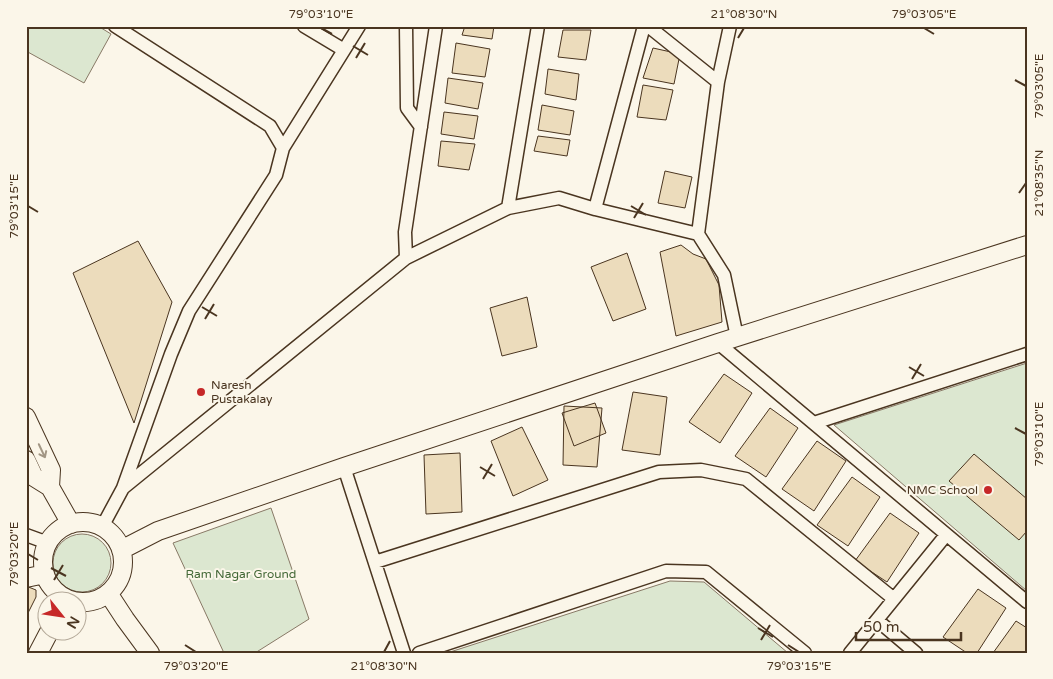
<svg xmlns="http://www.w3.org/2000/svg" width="1053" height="679" viewBox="0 0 1053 679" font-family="'Varela Round',sans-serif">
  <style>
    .green { fill: #dce7d0; stroke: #887966 }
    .building { fill: #ecdcbc; stroke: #4a3520 }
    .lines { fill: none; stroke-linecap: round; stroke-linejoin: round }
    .street-casing { stroke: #4a3520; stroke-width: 15 }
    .secondary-casing { stroke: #4a3520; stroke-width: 20 }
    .street { stroke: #fbf6e9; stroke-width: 12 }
    .secondary { stroke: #fbf6e9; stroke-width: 18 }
    .oneway { stroke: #a29684 }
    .ticks { fill: none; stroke: #4a3520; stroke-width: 2 }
    .poi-dot { fill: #c62828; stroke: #fbf6e9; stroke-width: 2 }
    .labels { text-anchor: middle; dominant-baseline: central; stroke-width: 4; stroke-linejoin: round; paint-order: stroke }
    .poi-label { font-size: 12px; fill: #4a3520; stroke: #fbf6e9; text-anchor: start }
    .park-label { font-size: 12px; fill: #436837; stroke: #fbf6e9 }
    .neatline { fill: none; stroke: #4a3520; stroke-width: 2 }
    .ticks-label { font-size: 12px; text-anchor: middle; fill: #4a3520 }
  </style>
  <rect width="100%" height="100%" fill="#fbf6e9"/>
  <path class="green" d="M26 26H98L111 34 84 83 26 51Z
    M1027 363V591L834 425Z
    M271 508 309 619 255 653H224L173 543Z
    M53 563a29 29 0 1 1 58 0a29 29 0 1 1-58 0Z
    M670 581 704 582 788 653H447Z"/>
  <path class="building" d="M465 26H494L492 39 462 35Z
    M563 30H591L586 60 558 57Z
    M456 43 490 49 485 77 452 73Z
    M653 48 680 54 674 84 643 78Z
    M548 69 579 74 576 100 545 94Z
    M448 78 483 83 478 109 445 103Z
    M643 85 673 90 666 120 637 117Z
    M542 105 574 111 570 135 538 130Z
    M444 112 478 116 474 139 441 134Z
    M538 136 570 140 567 156 534 151Z
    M441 141 475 144 469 170 438 166Z
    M665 171 692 177 685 208 658 203Z
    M138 241 172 302 134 423 73 273Z
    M681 245 693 254 706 259 719 285 722 322 676 336 660 252Z
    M627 253 646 309 613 321 591 267Z
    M527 297 537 347 502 356 490 308Z
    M724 374 752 393 720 443 689 422Z
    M633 392 667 397 660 455 622 450Z
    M595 403 606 433 574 446 562 413Z
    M564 406 602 408 597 467 563 465Z
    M770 408 798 428 766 477 735 456Z
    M522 427 548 480 513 496 491 441Z
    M817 441 846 461 814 511 782 489Z
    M460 453 462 512 426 514 424 455Z
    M974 454 1027 499V531L1019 540 949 481Z
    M852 477 880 497 848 546 817 525Z
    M890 513 919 533 887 582 855 561Z
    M26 586 36 590V597L26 617Z
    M978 589 1006 608 977 653H967L943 637Z
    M1016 621 1027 628V653H993Z"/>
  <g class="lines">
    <defs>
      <path id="street" d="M304 26 344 50
        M406 26 407 108 421 127
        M648 26 718 82
        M730 26 718 82 698 234 724 275 737 337
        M283 148 359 26
        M508 208 538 26
        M595 209 698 234
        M406 258 508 208 559 198 595 209 644 26
        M718 343 1027 602
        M814 423 1027 354
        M344 467 404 653
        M123 488 406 258 405 232 436 26
        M102 527 123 488 171 354 189 311 276 175 283 148 270 126 115 26
        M26 535 48 543
        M375 562 659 472 701 470 746 479 894 599
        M877 620 916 653
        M419 653 666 571 706 572 805 653
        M850 653 946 535"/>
      <path id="secondary" d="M26 417 51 470 50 487
        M26 460 34 477 50 487 71 524
        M43 562a40 40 0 1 1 80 0a40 40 0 1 1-80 0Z
        M121 550 158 531 344 467 718 343 1027 245
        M26 578 45 574
        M108 593 125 619 150 653
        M38 653 49 632"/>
    </defs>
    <use href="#street" class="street-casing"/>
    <use href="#secondary" class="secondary-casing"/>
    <use href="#street" class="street"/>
    <use href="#secondary" class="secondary"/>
  </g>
  <defs><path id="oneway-shaft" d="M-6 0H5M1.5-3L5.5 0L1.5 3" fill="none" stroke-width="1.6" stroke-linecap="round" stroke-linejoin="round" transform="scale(1.25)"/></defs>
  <use class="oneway" href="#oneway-shaft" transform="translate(42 451) rotate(65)"/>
  <path class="ticks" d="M321 28 332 34M924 28 934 34M738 38 744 28M353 46 368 55M356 58 365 43M1015 80 1026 86M1019 193 1026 183M28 206 38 212M631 206 646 215M634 218 643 203M202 307 217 316M205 319 214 304M909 367 924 376M912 379 921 364M1015 428 1026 434M480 467 495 476M483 479 492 464M28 554 38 560M51 568 66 576M54 580 63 565M758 628 773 637M761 640 770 625M185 645 196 652M788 645 799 652M384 652 390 641"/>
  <g class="poi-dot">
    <circle cx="201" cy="392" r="5"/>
    <circle cx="988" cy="490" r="5"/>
  </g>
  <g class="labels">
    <g class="poi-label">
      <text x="211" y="385">Naresh<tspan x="211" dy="14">Pustakalay</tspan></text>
      <text x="978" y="490" text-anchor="end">NMC School</text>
    </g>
    <g class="park-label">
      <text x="241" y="574">Ram Nagar Ground</text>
    </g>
  </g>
  <rect width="1053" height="679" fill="none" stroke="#fbf6e9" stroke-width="55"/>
  <g transform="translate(62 616) rotate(120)"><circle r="24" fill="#fbf6e9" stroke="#b4a999"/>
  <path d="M0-4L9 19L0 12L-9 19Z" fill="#c62828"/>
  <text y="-8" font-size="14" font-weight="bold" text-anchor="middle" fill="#4a3520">N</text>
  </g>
  <path d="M856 632v8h105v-8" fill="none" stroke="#4a3520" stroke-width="2.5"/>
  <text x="863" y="632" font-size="15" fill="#4a3520" stroke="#fbf6e9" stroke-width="4" paint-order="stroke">50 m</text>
  <rect x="28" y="28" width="998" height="624" class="neatline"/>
  <g class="ticks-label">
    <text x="321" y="18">79°03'10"E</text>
    <text x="744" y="18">21°08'30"N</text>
    <text x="924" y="18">79°03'05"E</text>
    <text transform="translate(1039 86) rotate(-90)" y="4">79°03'05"E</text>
    <text transform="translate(1039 183) rotate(-90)" y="4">21°08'35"N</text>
    <text transform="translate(14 206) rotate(-90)" y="4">79°03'15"E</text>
    <text transform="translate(1039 434) rotate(-90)" y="4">79°03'10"E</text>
    <text transform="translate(14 554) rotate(-90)" y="4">79°03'20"E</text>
    <text x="196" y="670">79°03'20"E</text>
    <text x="384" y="670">21°08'30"N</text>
    <text x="799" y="670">79°03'15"E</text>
  </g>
</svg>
